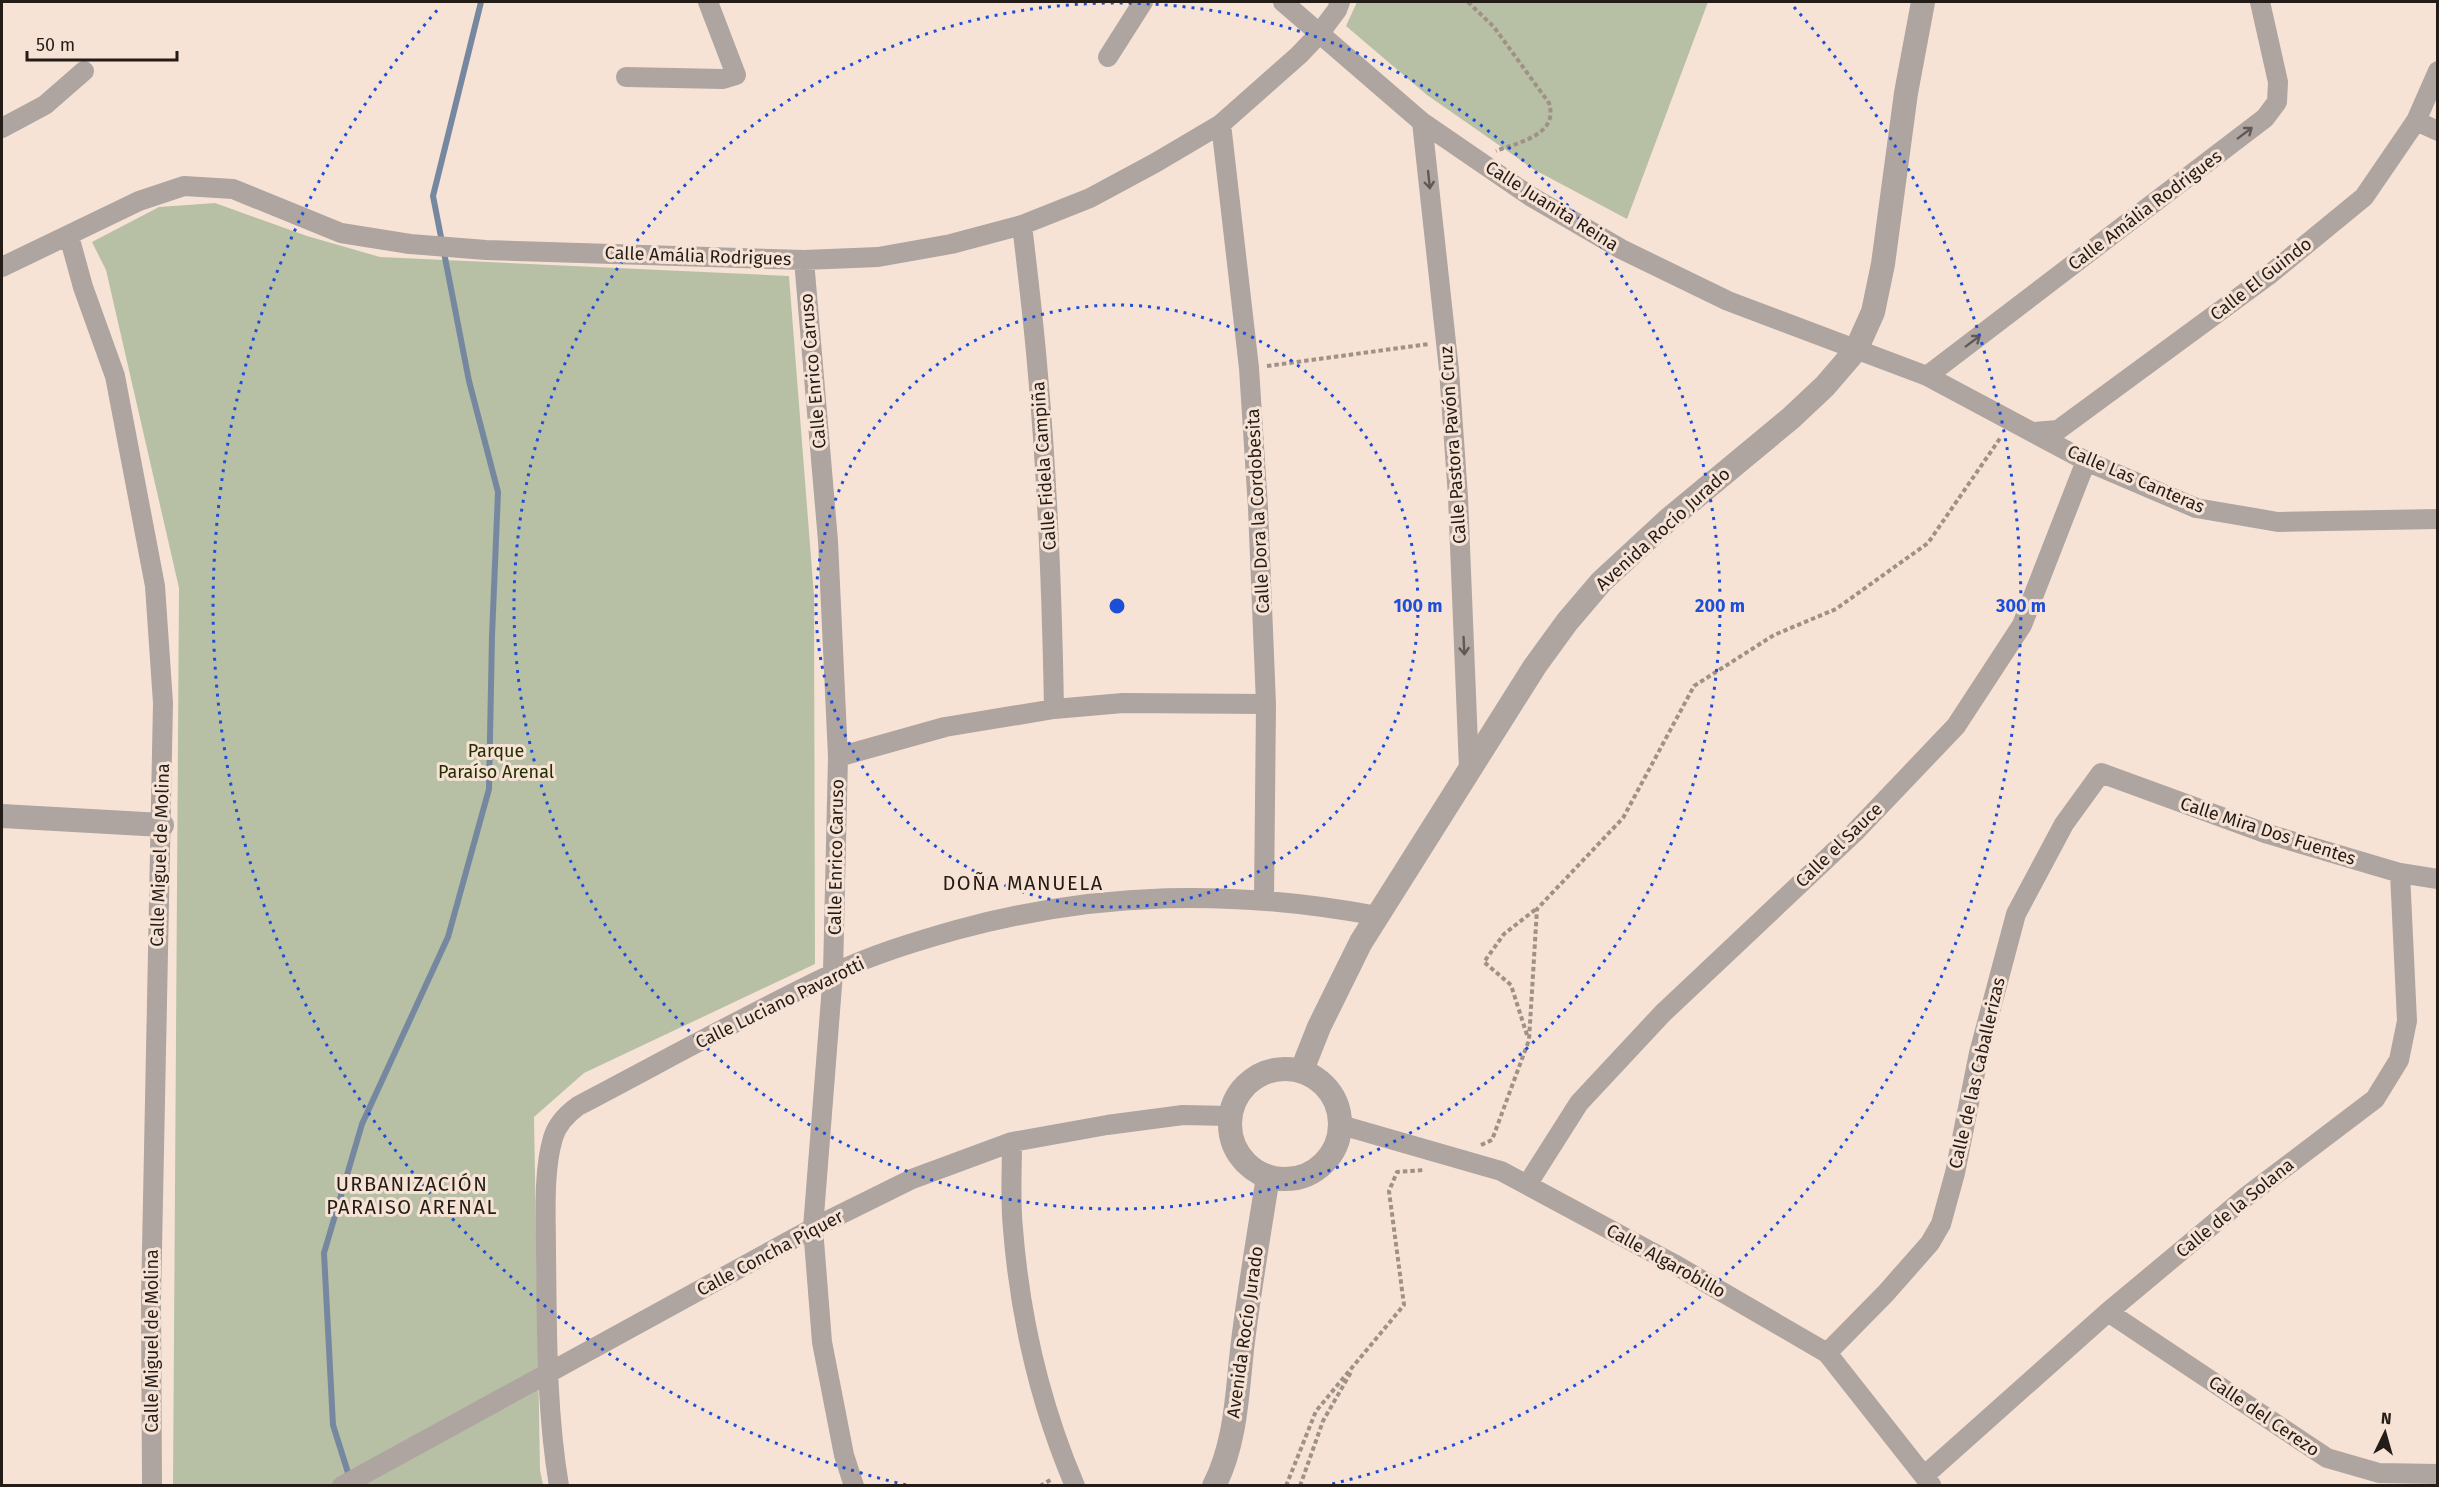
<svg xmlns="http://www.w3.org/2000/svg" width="2439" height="1487" viewBox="0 0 2439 1487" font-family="'Fira Sans',sans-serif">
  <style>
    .green { fill: #b7c0a5 }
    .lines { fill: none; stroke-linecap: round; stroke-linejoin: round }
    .stream { stroke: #76889f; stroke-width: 6 }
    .path { stroke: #a09187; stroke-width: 4; stroke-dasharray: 4.5 3; stroke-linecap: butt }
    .minor { stroke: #aea4a0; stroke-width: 20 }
    .tertiary { stroke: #aea4a0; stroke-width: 24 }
    .oneway { stroke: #625955 }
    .ring { fill: none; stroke: #1d4ed8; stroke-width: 3; stroke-dasharray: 3 6 }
    .labels { text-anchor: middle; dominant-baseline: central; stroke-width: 6; stroke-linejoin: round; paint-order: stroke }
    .street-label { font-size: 18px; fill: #231c17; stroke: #f7e3d5 }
    .park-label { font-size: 18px; fill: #232e00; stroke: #f7e3d5 }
    .neighbourhood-label { font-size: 20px; letter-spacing: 1.5px; fill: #231c17; stroke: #f7e3d5 }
    .centre { fill: #1d4ed8; stroke: #f7e3d5; stroke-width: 3 }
    .ring-label { font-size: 18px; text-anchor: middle; font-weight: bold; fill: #1d4ed8; stroke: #f7e3d5; stroke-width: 6; stroke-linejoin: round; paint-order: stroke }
  </style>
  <rect width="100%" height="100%" fill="#f7e3d5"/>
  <path class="green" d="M1357 2H1708L1627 219 1533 169 1427 95 1346 26Z
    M215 203 307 236 380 257 789 276 814 596 815 964 584 1073 534 1117 540 1470 543 1485H173L179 588 106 270 92 242 159 207Z"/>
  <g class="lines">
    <path class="stream" d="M350 1479 333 1425 324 1253 362 1124 448 937 489 789 492 636 498 492 469 381 433 196 481 2"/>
    <path class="path" d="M1468 2 1494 27 1549 103C1559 135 1519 142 1496 151
      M1267 366 1429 344
      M1527 1035 1511 985 1484 962 1504 934 1536 909
      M1481 1145 1492 1140 1529 1040 1537 909 1623 818 1694 686 1774 635 1836 609 1928 543 2001 437
      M1040 1486 1052 1479
      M1286 1486 1316 1411 1404 1305 1389 1191 1397 1172 1424 1170
      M1300 1486 1323 1421 1351 1372"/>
    <path class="minor" d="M1283 2 1422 122 1530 196 1621 249 1728 301 1927 376 2086 461 2196 508 2278 522 2438 519
      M1108 57 1143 2
      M626 77 723 79 736 75 708 2
      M2416 121 2438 131
      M1422 122 1449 370 1458 497 1469 769
      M1221 124 1249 368 1258 508 1266 704 1264 899
      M2 128 45 105 84 71
      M1022 225C1028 275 1034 325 1038 375 1048 486 1052 597 1054 709
      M69 236 83 287 115 376 155 586 163 703 151 1299 152 1486
      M804 260 828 541 838 757 833 973 813 1228 822 1342 844 1455 854 1486
      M2 267 139 201 184 186 233 189 341 233 410 244 486 250 804 260 878 257 951 244 1022 225 1090 198 1155 163 1221 124 1299 55 1319 34 1337 10 1340 2
      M1927 376 2265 118 2277 102 2278 82 2260 2
      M2034 432 2058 430 2269 275 2364 197 2416 121 2438 71
      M838 757 945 727 1054 709 1123 703 1266 704
      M1341 1125 1501 1171 1674 1264 1827 1353 1931 1485
      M1012 1142C1012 1170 1010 1200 1013 1229 1020 1317 1040 1404 1075 1486
      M1527 1185 1579 1103 1663 1013 1854 833 1956 726 2022 625 2086 461
      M2108 1312 2327 1458 2379 1473 2438 1474
      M1827 1353 1886 1293 1930 1243 1941 1224 1955 1173 1979 1053 2016 914 2064 824 2101 773 2268 834 2400 873 2438 879
      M1924 1476 2108 1312 2247 1196 2375 1099 2399 1060 2407 1021 2400 873
      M342 1486 813 1228 912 1179 1012 1142 1107 1125 1183 1115 1230 1116
      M559 1486C546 1409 547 1329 546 1252 546 1217 543 1171 553 1138 557 1124 567 1114 578 1106 662 1062 746 1015 832 974 871 955 914 942 956 930 1099 891 1232 889 1378 916"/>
    <path class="tertiary" d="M2 816 162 825
      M1230 1124a55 55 0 1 1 110 0a55 55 0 1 1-110 0Z
      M1302 1070 1319 1027 1361 942 1535 666 1567 622 1601 582 1668 520 1791 418 1825 386 1856 350 1873 312 1883 264 1906 93 1923 2
      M1214 1486C1237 1441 1237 1390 1243 1341 1250 1286 1259 1232 1268 1177"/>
  </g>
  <defs><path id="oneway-shaft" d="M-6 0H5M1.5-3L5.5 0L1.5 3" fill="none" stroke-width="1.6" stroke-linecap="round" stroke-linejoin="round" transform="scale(1.5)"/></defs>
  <g class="oneway">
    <use href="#oneway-shaft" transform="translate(2245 133) rotate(-37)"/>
    <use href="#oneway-shaft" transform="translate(1429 180) rotate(84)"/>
    <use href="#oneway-shaft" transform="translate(1973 341) rotate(-37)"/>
    <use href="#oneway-shaft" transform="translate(1464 646) rotate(87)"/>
  </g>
  <g class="ring">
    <circle cx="1117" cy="606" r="301"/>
    <circle cx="1117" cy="606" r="603"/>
    <path d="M906 1485A904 904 0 0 1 440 7M1794 7A904 904 0 0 1 1328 1485"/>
  </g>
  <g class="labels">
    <g class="street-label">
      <text transform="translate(1552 206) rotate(32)">Calle Juanita Reina</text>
      <text transform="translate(2145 210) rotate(-37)">Calle Amália Rodrigues</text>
      <text transform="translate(698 256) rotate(2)">Calle Amália Rodrigues</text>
      <text transform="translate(2261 279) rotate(-38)">Calle El Guindo</text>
      <text transform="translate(813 371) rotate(-95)">Calle Enrico Caruso</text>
      <text transform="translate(1453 445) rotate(-94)">Calle Pastora Pavón Cruz</text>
      <text transform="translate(1044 466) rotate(-94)">Calle Fidela Campiña</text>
      <text transform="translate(2136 479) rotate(23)">Calle Las Canteras</text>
      <text transform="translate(1258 511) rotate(-93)">Calle Dora la Cordobesita</text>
      <text transform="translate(1663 529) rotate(-42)">Avenida Rocío Jurado</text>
      <text transform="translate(2268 831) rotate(18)">Calle Mira Dos Fuentes</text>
      <text transform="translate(1839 845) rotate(-44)">Calle el Sauce</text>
      <text transform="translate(160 855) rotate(-88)">Calle Miguel de Molina</text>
      <text transform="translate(836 857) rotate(-89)">Calle Enrico Caruso</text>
      <text transform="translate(780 1003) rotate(-26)">Calle Luciano Pavarotti</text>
      <text transform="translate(1977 1073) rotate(-77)">Calle de las Caballerizas</text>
      <text transform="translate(2235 1208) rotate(-39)">Calle de la Solana</text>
      <text transform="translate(770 1253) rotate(-28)">Calle Concha Piquer</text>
      <text transform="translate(1666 1261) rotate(29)">Calle Algarobillo</text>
      <text transform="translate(1245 1332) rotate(-82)">Avenida Rocío Jurado</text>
      <text transform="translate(152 1341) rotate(-90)">Calle Miguel de Molina</text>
      <text transform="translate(2264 1416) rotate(34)">Calle del Cerezo</text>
    </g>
    <g class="park-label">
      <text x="496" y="751">Parque<tspan x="496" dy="21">Paraíso Arenal</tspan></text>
    </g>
    <g class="neighbourhood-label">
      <text x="1023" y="883">DOÑA MANUELA</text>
      <text x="412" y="1184">URBANIZACIÓN<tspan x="412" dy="23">PARAISO ARENAL</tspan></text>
    </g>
  </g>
  <circle cx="1117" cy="606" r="9" class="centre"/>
  <g class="ring-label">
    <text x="1418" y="612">100 m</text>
    <text x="1720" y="612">200 m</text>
    <text x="2021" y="612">300 m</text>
  </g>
  <rect width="2439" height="1487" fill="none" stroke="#231c17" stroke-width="6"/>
  <g transform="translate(2385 1433) rotate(5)" stroke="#f7e3d5" stroke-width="4.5" paint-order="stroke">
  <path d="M0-4.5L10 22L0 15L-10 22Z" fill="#231c17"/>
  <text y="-9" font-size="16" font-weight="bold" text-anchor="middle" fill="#231c17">N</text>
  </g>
  <path d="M27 51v9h150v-9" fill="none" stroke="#231c17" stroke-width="3"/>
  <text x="36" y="51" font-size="18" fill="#231c17" stroke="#f7e3d5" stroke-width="4.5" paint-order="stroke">50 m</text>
</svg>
